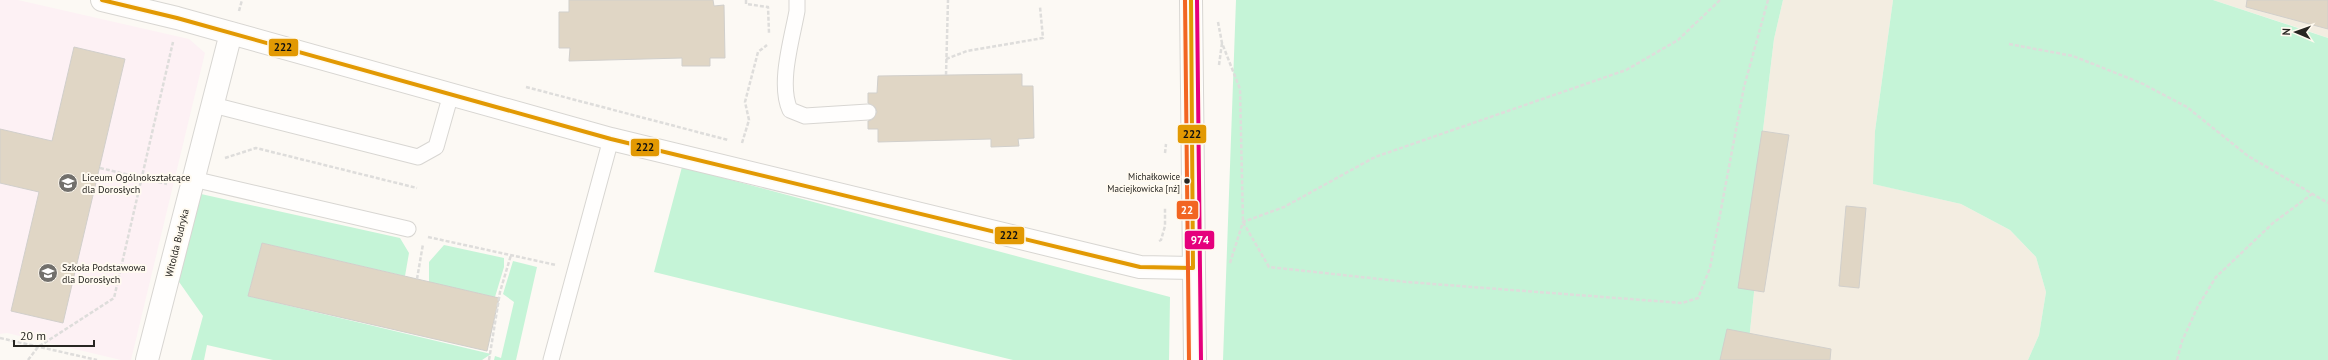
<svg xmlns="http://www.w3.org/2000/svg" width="2328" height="360" viewBox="0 0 2328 360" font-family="'PT Sans',sans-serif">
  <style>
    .built { fill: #f3ede1 }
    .education { fill: #fdf1f4 }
    .green { fill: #c5f4d7 }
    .building { fill: #e0d6c5; stroke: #d1cfcb }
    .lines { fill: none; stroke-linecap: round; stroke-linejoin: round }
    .service-casing { stroke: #d8d6d2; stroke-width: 17 }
    .minor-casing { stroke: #d8d6d2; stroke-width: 24 }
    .tertiary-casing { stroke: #d8d6d2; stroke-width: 24 }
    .path { stroke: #dedddb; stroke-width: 2.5; stroke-dasharray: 4 2; stroke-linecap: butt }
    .service { stroke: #fffefd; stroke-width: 15 }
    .minor { stroke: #fffefd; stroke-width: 22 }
    .tertiary { stroke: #fffefd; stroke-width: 22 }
    .bus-1-casing { stroke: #fffaf0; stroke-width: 7 }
    .bus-2-casing { stroke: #fffaf0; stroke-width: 7 }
    .bus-3-casing { stroke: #fffaf0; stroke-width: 7 }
    .bus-1 { stroke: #e29903; stroke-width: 4 }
    .bus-2 { stroke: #f26522; stroke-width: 4 }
    .bus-3 { stroke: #e5007d; stroke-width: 4 }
    .bus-dot { fill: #282622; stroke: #fffaf0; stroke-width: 1.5 }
    .labels { text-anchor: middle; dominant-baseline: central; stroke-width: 4; stroke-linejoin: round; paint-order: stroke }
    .bus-label { font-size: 9px; fill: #282622; stroke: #fffaf0; text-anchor: end }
    .poi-label { font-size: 10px; fill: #282622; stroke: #fffaf0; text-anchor: start }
    .street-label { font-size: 10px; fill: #282622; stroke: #fffaf0 }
    .line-badge { stroke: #fffaf0; stroke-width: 1.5 }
    .badge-label { font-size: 11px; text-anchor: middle; font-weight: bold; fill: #fff }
    .pale-badge-label { font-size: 11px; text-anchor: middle; font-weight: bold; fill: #111 }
  </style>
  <rect width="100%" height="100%" fill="#fcf9f4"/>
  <path class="built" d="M1783 0H1893L1875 131 1874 184 1961 204 2010 230 2036 257 2046 292 2039 335 2028 360H1747L1761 225 1763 130 1774 39Z
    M2213 0H2328V38L2305 30Z"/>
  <path class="education" d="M0 0H18L189 39 205 53 131 360H121L7 333 0 334Z"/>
  <path class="green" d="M1236 0H1783L1774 39 1763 130 1761 225 1747 360H1223Z
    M1893 0H2213L2328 38V360H2028L2039 335 2046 292 2036 257 2010 230 1961 204 1873 184 1875 131Z
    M682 167 1170 297 1169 360H1013L654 272Z
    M201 194 400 238 409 253 405 276 262 243 248 296 491 354 482 360H273L207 345 204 360H191L203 316 177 279Z
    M444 245 504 258V267L495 297 429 282V262Z
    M513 261 537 267 516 360H494L495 356 501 358 514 302 503 294Z"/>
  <path class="building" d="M569 0H713L714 6 724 5 725 58H710V66H682V58L569 61 570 48H559V12H569Z
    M2247 0H2328V29L2246 7Z
    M74 47 125 59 63 323 11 311 39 192 0 183V129L52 141Z
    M1022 74V86H1033L1034 138 1018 139 1019 146 991 147V139L878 142V129H868V121L873 119 877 112 875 107 868 103V93H877L878 76Z
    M1762 131 1789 135 1764 292 1738 288Z
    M1846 206 1866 208 1859 288 1839 286Z
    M262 243 499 298 487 351 248 296Z
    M1727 329 1831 349 1830 360H1720Z"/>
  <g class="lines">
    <defs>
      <path id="service" d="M797 0V11C792 39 778 84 790 110L805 116 868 112
        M213 105 418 157 436 147 451 94
        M193 179 408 229
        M551 360 611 139"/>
      <path id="minor" d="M102 0 177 18 611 139 1140 267 1193 268
        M147 360 231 33"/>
      <path id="tertiary" d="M1191 0 1195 360"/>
    </defs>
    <use href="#service" class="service-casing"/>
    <use href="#minor" class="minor-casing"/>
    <use href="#tertiary" class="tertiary-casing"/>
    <path class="path" d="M746 0V4L768 7 769 33
      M239 11 242 0
      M1218 22 1222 43 1240 89 1243 222 1269 267 1407 282 1682 303 1698 298 1710 268 1744 87 1768 0
      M2009 44 2073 56 2141 83 2187 107 2248 156 2328 203
      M946 59 967 51 1043 38 1040 7
      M1219 65 1222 43
      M946 75 948 0
      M526 87 728 140
      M742 143 749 120 745 102 758 52 767 45
      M1165 153 1166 144
      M225 158 256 148 417 188
      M100 168 167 184
      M428 237 556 265
      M1159 241 1161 240 1165 226V208
      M1230 263 1243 222 1284 207 1375 157 1626 70 1678 40 1720 0
      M417 279 423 244
      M0 338 97 360
      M28 360 38 347 114 298 173 42
      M489 360 500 292 511 255
      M2177 360 2182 341 2198 306 2216 277 2273 223 2312 194"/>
    <use href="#service" class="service"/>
    <use href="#minor" class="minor"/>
    <use href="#tertiary" class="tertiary"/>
    <defs>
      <path id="bus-1" d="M102 0 177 18 611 139 1140 267 1193 268
        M1191 0 1193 268"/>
      <path id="bus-2" d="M1185 0 1189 360"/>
      <path id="bus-3" d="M1197 0 1201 360"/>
    </defs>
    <use href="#bus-1" class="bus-1-casing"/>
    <use href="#bus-2" class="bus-2-casing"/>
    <use href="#bus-3" class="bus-3-casing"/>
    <use href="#bus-1" class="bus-1"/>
    <use href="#bus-2" class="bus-2"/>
    <use href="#bus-3" class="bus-3"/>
  </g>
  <defs>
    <symbol id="school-disc" viewBox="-11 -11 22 22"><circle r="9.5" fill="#72706c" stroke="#fffaf0"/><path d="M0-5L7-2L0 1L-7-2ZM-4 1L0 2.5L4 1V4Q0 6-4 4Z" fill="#fff"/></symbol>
  </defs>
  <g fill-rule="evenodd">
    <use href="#school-disc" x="57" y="172" width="22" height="22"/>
    <use href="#school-disc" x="37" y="262" width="22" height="22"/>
  </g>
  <circle class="bus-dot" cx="1187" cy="181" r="3.5"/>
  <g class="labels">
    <g class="bus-label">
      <text x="1180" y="176">Michałkowice<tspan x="1180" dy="12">Maciejkowicka [nż]</tspan></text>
    </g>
    <g class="poi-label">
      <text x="82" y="177">Liceum Ogólnokształcące<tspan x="82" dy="12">dla Dorosłych</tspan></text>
      <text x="62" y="267">Szkoła Podstawowa<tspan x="62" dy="12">dla Dorosłych</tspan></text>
    </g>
    <g class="street-label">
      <text transform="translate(177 243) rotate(-76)">Witolda Budryka</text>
    </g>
  </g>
  <g class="line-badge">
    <rect x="268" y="38" width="31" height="19" rx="4" fill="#e29903"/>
    <rect x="1177" y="124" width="30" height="20" rx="4" fill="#e29903"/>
    <rect x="630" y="138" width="30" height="19" rx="4" fill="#e29903"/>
    <rect x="1176" y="200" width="23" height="20" rx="4" fill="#f26522"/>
    <rect x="994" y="226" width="31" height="19" rx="4" fill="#e29903"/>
    <rect x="1184" y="230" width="31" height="20" rx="4" fill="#e5007d"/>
  </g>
  <g class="badge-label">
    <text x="1187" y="214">22</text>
    <text x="1200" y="244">974</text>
  </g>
  <g class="pale-badge-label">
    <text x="283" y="51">222</text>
    <text x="1192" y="138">222</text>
    <text x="645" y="151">222</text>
    <text x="1009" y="239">222</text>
  </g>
  <g transform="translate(2296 32) rotate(272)" stroke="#fffaf0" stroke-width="3" paint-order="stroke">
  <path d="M0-3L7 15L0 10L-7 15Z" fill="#282622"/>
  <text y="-6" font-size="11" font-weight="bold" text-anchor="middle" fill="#282622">N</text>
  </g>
  <path d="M14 340v6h80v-6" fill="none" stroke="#282622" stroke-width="2"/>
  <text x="20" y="340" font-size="12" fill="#282622" stroke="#fffaf0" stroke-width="3" paint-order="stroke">20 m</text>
</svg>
